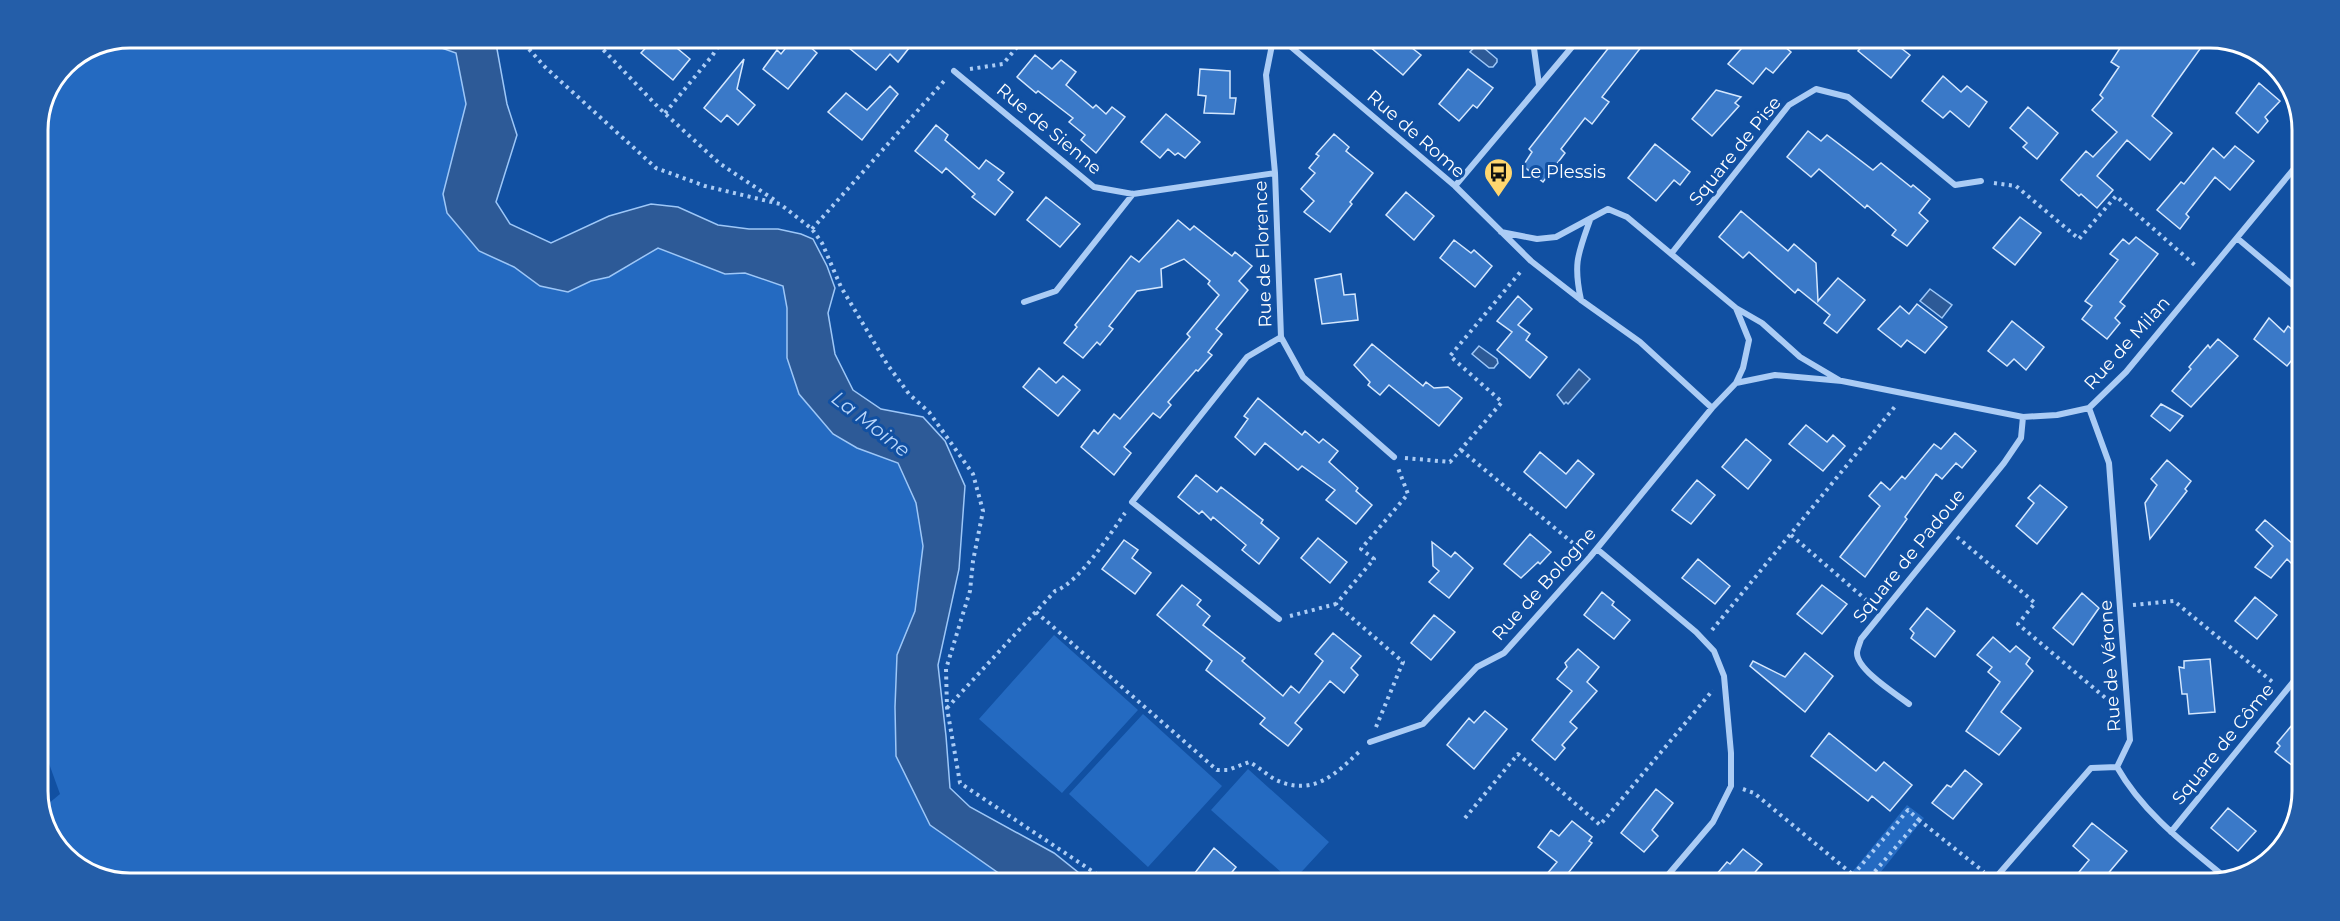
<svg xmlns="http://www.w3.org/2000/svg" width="2340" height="921" viewBox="0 0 2340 921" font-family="Montserrat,sans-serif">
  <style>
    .green { fill: #246ac1 }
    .water { fill: #2d5a97; stroke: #9dc7f8; stroke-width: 1.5 }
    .building { fill: #3a79c8; stroke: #d4e7fe; stroke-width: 1.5 }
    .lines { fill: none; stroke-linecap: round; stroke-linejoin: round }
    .path { stroke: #abccf5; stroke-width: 4; stroke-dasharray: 3 4.5; stroke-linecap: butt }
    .minor { stroke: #abccf5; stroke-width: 6 }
    .labels { text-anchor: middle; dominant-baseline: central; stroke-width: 6; stroke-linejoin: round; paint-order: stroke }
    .street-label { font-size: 18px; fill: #fff; stroke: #1150a2 }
    .poi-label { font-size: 18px; fill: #fff; stroke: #1150a2; text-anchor: start }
    .water-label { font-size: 20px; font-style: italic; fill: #b8d6fb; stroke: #1150a2 }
    .rim { fill: none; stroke: #fff; stroke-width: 3 }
  </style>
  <rect width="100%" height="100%" fill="#1150a2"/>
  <path class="green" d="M131 38H413L456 53 466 104 443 194 479 251 514 267 540 286 568 292 591 281 609 277 658 248 725 274 745 273 783 286 787 308V358L857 448 898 463 916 503 923 546 915 611 897 656 895 707 896 756 992 868 1010 881 100 878 57 847 42 809 60 794 38 733V125L65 65Z
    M1054 635 1138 710 1062 793 979 719Z
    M1143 714 1222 786 1148 867 1069 794Z
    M1248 769 1329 842 1293 881H1291L1211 810Z
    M1907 805 1924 818 1872 883H1855L1848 877Z"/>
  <path class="water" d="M413 38H495L507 104 517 135 496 202 510 224 551 243 609 216 651 204 678 207 718 225 749 229H778L801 234 813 239 827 266 835 288 828 313 835 354 853 390 881 409 923 417 945 441 965 486 959 569 938 665 946 736 950 788 970 807 1054 853 1089 881H1010L930 825 896 756 895 707 897 655 915 611 923 546 916 503 898 463 857 448 833 434 799 394 787 358V308L783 286 745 273 725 274 658 248 609 277 591 281 568 292 540 286 514 267 479 251 447 213 443 194 466 104 456 53Z
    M1478 43 1497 59V62L1493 67H1489L1470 52Z
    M1930 289 1952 305 1942 318 1920 301Z
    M1479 346 1497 359 1498 363 1494 368H1489L1472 354Z
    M1579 369 1590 379 1568 404 1566 402 1564 404 1557 395Z"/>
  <path class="building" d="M654 39H666L690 59 673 80 641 53Z
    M793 39H801L817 53 788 89 763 69 777 50 781 54Z
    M838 39H902L901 41 909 48 898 62 890 54 876 70Z
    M1362 40 1403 41 1421 55 1403 75Z
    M1614 41H1646L1602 97 1609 102 1592 124 1585 118 1561 149 1565 153 1543 182 1523 166 1532 152 1529 149Z
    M1748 41H1778L1791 52 1773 73 1766 68 1753 84 1728 64Z
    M1866 42H1893L1910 55 1891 78 1858 51Z
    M2124 42H2205L2152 116 2172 133 2150 160 2127 140 2097 176 2113 190 2097 208 2081 194 2079 196 2061 180 2086 151 2093 157 2117 132 2092 110 2103 98 2100 95 2119 67 2111 62Z
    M1035 55 1052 69 1061 60 1076 72 1066 85 1093 108 1096 105 1106 114 1112 107 1125 117 1096 153 1081 140 1085 135 1069 122 1073 118 1038 91 1036 93 1017 77Z
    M744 59 737 89 755 105 738 125 727 115 721 122 704 108Z
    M1200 69 1230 71V98H1236L1234 114 1204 113 1206 96 1198 95Z
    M1468 69 1493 88 1477 108 1473 105 1459 121 1439 104Z
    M1943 76 1961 92 1967 86 1987 102 1969 127 1950 111 1943 118 1922 101Z
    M2259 83 2280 101 2265 117 2268 121 2258 133 2236 113Z
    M890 86 898 94 862 140 828 112 846 93 867 110Z
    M1716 90 1741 97 1735 103 1739 106 1712 136 1692 119Z
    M2028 107 2058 133 2037 159 2023 147 2027 143 2010 128Z
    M1166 114 1200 142 1185 158 1178 153 1175 155 1168 149 1160 158 1141 142Z
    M936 125 948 135 945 140 979 169 986 160 1004 173 998 180 1013 192 995 215 972 197 975 194 946 168 942 173 915 151Z
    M1808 131 1821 141 1827 135 1873 170 1881 163 1911 187 1913 185 1930 199 1919 213 1928 221 1907 246 1892 235 1896 230 1867 205 1865 208 1819 169 1811 177 1787 157Z
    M1334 134 1349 147 1346 151 1373 173 1350 202 1352 204 1330 232 1304 212 1314 201 1301 189 1315 173 1309 168 1319 156 1316 154Z
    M1655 144 1690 172 1680 185 1674 180 1656 201 1628 178Z
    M2235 146 2254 161 2230 190 2215 177 2186 214 2189 217 2180 229 2157 210 2181 182 2184 184 2213 148 2224 158Z
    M1406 192 1434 216 1414 240 1386 215Z
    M1046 197 1080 224 1060 247 1027 220Z
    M1741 211 1788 251 1794 244 1816 263 1818 301 1838 278 1865 300 1837 333 1824 323 1830 315 1798 289 1795 293 1749 252 1743 258 1719 237Z
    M2020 217 2041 233 2015 265 1993 248Z
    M1178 220 1190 230 1194 226 1232 256 1235 252 1252 266 1239 281 1248 290 1216 329 1222 334 1208 352 1212 355 1198 371 1196 370 1168 402 1171 405 1160 418 1153 413 1124 447 1131 453 1114 475 1081 447 1094 430 1098 434 1114 414 1120 419 1190 337 1187 334 1219 295 1208 284 1210 281 1184 259 1161 269 1162 287 1137 291 1109 326 1113 329 1100 345 1097 342 1083 358 1064 343 1077 327 1075 325 1131 256 1139 262Z
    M2136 237 2158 254 2120 302 2125 306 2115 318 2120 323 2107 339 2082 319 2092 306 2085 301 2118 260 2110 254 2123 239 2129 244Z
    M1454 240 1471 253 1474 250 1492 266 1475 287 1440 258Z
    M1341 274 1344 295 1355 294 1358 320 1322 324 1315 279Z
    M1518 296 1532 309 1518 325 1530 334 1526 340 1547 357 1530 378 1497 350 1512 332 1497 321Z
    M1917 304 1947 327 1925 353 1907 340 1901 347 1878 329 1900 306 1909 314Z
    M2269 318 2284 332 2288 326 2301 337V349L2287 366 2254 339Z
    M2012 321 2044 347 2026 370 2014 359 2007 366 1988 351Z
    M2218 339 2238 356 2191 407 2172 391 2191 369 2189 367 2208 345 2210 348Z
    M1372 344 1423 386 1426 382 1434 388 1448 387 1462 398 1439 426 1389 385 1380 395 1368 385 1370 382 1354 365Z
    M1039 368 1056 383 1063 376 1080 390 1058 416 1023 387Z
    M1258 398 1302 435 1305 431 1319 443 1323 439 1338 451 1329 462 1358 488 1356 491 1372 505 1356 524 1326 500 1335 490 1302 466 1298 470 1265 443 1255 455 1235 437 1248 419 1244 416Z
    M2161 404 2183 416 2170 431 2151 416Z
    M1806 425 1827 442 1833 435 1845 446 1823 471 1789 444Z
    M1955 433 1976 451 1962 468 1956 463 1942 479 1936 474 1905 517 1907 519 1865 577 1840 557 1880 506 1869 496 1881 482 1890 490 1902 476 1905 479 1934 444 1941 449Z
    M1746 439 1771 460 1748 489 1722 467Z
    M1540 452 1566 474 1578 460 1594 474 1566 508 1524 472Z
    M2167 460 2191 481 2185 489 2187 491 2150 539 2145 503 2157 485 2151 479Z
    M1196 475 1217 492 1221 487 1263 520 1261 523 1279 538 1259 564 1242 550 1246 545 1213 517 1211 520 1202 511 1199 514 1178 497Z
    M1697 480 1715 495 1691 524 1672 510Z
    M2040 485 2067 507 2037 544 2016 526 2034 503 2028 498Z
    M2265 520 2299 549V571L2287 559 2271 578 2255 567 2273 546 2256 530Z
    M1530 534 1551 552 1540 564 1538 562 1521 578 1504 564Z
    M1318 538 1347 562 1330 583 1301 558Z
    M1124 540 1138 550 1132 558 1151 573 1135 594 1102 569Z
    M1432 542 1451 557 1455 552 1473 568 1449 598 1429 582 1439 571 1433 566Z
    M1698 559 1730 586 1715 604 1682 578Z
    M1182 585 1201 600 1197 605 1210 616 1203 625 1245 658 1242 661 1283 696 1291 686 1299 693 1323 661 1315 654 1333 633 1361 656 1351 668 1358 675 1344 693 1330 681 1295 723 1302 729 1288 746 1260 724 1265 718 1206 670 1212 661 1157 615Z
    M1822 585 1847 604 1822 634 1797 614Z
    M1602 592 1614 602 1612 605 1630 620 1614 639 1584 615Z
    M2082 593 2099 608 2073 645 2053 628Z
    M2255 597 2277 615 2257 639 2235 621Z
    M1927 608 1955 631 1935 657 1911 638 1914 633 1910 629Z
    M1434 615 1455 632 1431 660 1411 643Z
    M1993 637 2010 652 2016 646 2030 658 2026 664 2033 671 2001 712 2021 728 1999 755 1966 731 2000 682 1988 672 1992 667 1977 655Z
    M1578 649 1599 667 1587 682 1597 691 1570 722 1577 728 1562 745 1565 748 1555 760 1532 740 1572 691 1557 679 1567 667 1565 663Z
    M1805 653 1833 676 1805 712 1750 666 1753 661 1785 677Z
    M2210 659 2215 712 2189 714 2187 694H2182L2179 667 2184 668V661Z
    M1485 711 1507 729 1474 769 1447 745 1469 718 1474 723Z
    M2298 718V770L2275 752 2280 746 2277 743Z
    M1829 733 1876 771 1884 762 1912 785 1890 811 1872 796 1868 801 1811 756Z
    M1965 770 1982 784 1953 819 1932 803 1947 785 1951 787Z
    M1656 789 1673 803 1652 830 1658 836 1644 852 1621 833Z
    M2228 808 2256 831 2238 851 2211 828Z
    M1572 821 1592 837 1589 841 1592 843 1561 882H1540L1557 862 1538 847 1551 830 1559 836Z
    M2092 823 2127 851 2100 883H2070L2089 860 2073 846Z
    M1214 848 1236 867 1225 881H1203L1194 874Z
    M1743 849 1762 864 1750 878 1756 882H1710L1727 862 1730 864Z"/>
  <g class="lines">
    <path class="path" d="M519 38 545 67 656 168 705 186 780 204 812 229 822 243 841 287 887 364 909 394 929 412 973 474 983 511 973 561 970 591 946 669 947 708 960 783 1107 881
      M593 39 659 108 719 163 776 201
      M970 69 1003 64 1023 40
      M665 113 712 56 723 39
      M1994 183 2016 186 2079 239 2116 196 2197 267
      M812 229 945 80
      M1461 450 1580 549
      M1405 458 1450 462 1502 402 1450 356 1522 270
      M1791 535 1872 605
      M1957 537 2035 603 2018 624 2115 706
      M2133 605 2174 601 2275 684
      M1036 612 1217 770H1228L1249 762C1259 767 1267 775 1276 780 1313 797 1336 774 1361 750
      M1290 616 1336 604
      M1712 630 1897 404
      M947 708 1055 591C1079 583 1110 534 1125 513
      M1376 727 1403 662 1336 604 1374 559 1361 549 1408 494 1398 468
      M1743 789 1754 793 1863 883
      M1465 818 1518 754 1600 825 1713 690
      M1853 875 1908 810 1919 820
      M1865 883 1919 820 1984 872"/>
    <path class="minor" d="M1273 40 1266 75 1275 173 1281 337 1303 377 1394 457
      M1283 40 1455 186 1531 261 1581 300 1640 342 1712 408
      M1533 41 1539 85
      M954 71 1094 187 1133 194 1275 173
      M1455 186 1577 41
      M2237 238 2301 292
      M1671 254 1789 105 1816 89 1848 97 1955 185 1981 181
      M1581 300C1573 263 1578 254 1590 220
      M1024 302 1056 291 1133 194
      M1736 308 1762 323 1800 357 1839 380
      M1736 383 1775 375 1842 381 2023 417 2057 415 2089 408 2126 372 2302 159
      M2089 408 2109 463 2130 740 2117 767C2143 813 2186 845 2226 878
      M1597 549 1696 632 1714 651 1724 676 1731 753V786L1713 822 1662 882
      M1279 619 1132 502 1247 357 1281 337
      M1909 704C1896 694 1857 670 1857 653 1857 649 1860 643 1861 639L2004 463 2021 438 2023 417
      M1370 742 1423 724 1477 667 1504 653 1590 557 1712 408 1736 383 1743 368 1749 340 1736 308 1627 217 1608 209 1556 237 1537 239 1501 232
      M2171 832 2298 676
      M1991 883 2091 768 2117 767"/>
  </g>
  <defs>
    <symbol id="bus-pin" viewBox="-11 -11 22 30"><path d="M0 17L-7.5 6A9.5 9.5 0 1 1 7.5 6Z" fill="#ffd66f" stroke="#1150a2"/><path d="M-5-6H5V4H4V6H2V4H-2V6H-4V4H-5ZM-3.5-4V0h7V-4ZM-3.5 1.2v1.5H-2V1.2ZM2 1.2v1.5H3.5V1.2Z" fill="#111"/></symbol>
  </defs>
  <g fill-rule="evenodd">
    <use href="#bus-pin" x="1482" y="156" width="33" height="45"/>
  </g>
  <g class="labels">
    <g class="street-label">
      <text transform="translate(1049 129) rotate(40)">Rue de Sienne</text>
      <text transform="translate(1416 134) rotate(41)">Rue de Rome</text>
      <text transform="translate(1735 151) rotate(-51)">Square de Pise</text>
      <text transform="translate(1263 254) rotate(-92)">Rue de Florence</text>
      <text transform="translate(2127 343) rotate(-48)">Rue de Milan</text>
      <text transform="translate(1909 556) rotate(-51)">Square de Padoue</text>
      <text transform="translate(1544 584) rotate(-48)">Rue de Bologne</text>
      <text transform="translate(2110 666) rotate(-94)">Rue de Vérone</text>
      <text transform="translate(2223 744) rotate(-51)">Square de Côme</text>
    </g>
    <g class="poi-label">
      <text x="1520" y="172">Le Plessis</text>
    </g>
    <g class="water-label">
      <text transform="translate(871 424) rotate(38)">La Moine</text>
    </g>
  </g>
  <path d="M0 0H2340V921H0ZM130 48H2210A82 82 0 0 1 2292 130V791A82 82 0 0 1 2210 873H130A82 82 0 0 1 48 791V130A82 82 0 0 1 130 48Z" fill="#245ea9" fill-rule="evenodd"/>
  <path class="rim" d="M130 48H2210A82 82 0 0 1 2292 130V791A82 82 0 0 1 2210 873H130A82 82 0 0 1 48 791V130A82 82 0 0 1 130 48Z"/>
</svg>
